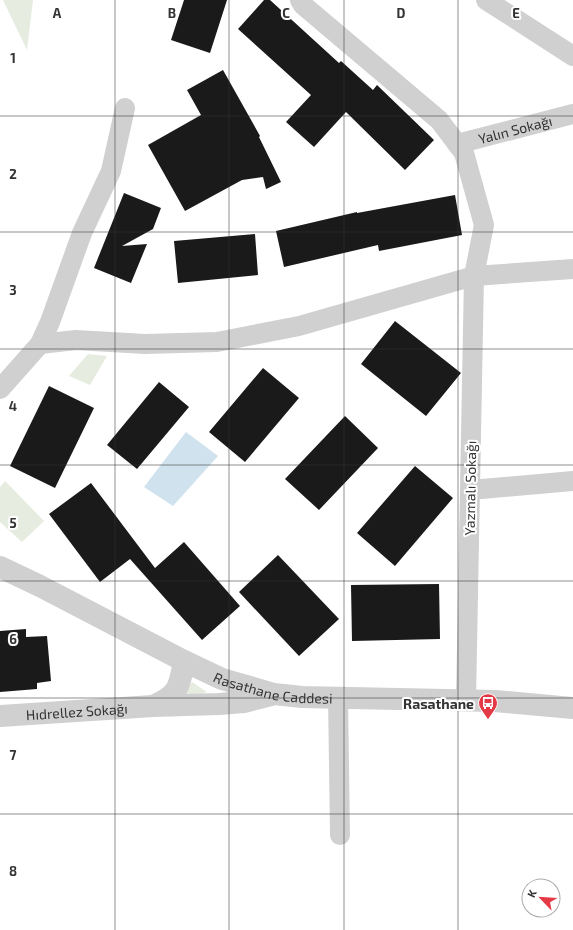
<svg xmlns="http://www.w3.org/2000/svg" width="573" height="930" viewBox="0 0 573 930" font-family="'Exo 2',sans-serif">
  <style>
    .green { fill: #e6ecdf }
    .water { fill: #cfe2ee }
    .building { fill: #1a1a1a }
    .lines { fill: none; stroke-linecap: round; stroke-linejoin: round }
    .minor { stroke: #d0d0d0; stroke-width: 20 }
    .tertiary { stroke: #d0d0d0; stroke-width: 22 }
    .grid { fill: none; stroke: #333; stroke-width: 1; stroke-opacity: 0.55 }
    .labels { text-anchor: middle; dominant-baseline: central; stroke-width: 4; stroke-linejoin: round; paint-order: stroke }
    .street-label { font-size: 14px; fill: #333; stroke: #fff }
    .poi-label { font-size: 14px; font-weight: bold; fill: #333; stroke: #fff; text-anchor: end }
    .grid-label { font-size: 13px; text-anchor: middle; font-weight: bold; fill: #333; stroke: #fff; stroke-width: 4; stroke-linejoin: round; paint-order: stroke }
  </style>
  <rect width="100%" height="100%" fill="#fff"/>
  <path class="green" d="M3 0H33L27 50Z
    M88 354 107 356 90 385 69 376Z
    M5 481 44 521 22 542 0 522V487Z
    M192 682 207 692 192 697 183 693Z"/>
  <path class="water" d="M186 432 218 456 173 506 144 487Z"/>
  <path class="building" d="M184 0H227L210 53 171 40Z
    M264 0H270L339 63 341 61 373 90 377 85 434 140 405 170 346 112 314 147 286 122 311 95 238 29Z
    M223 70 260 136 259 137 281 182 266 189 263 177 242 180 185 211 148 145 201 115 187 90Z
    M124 193 161 208 153 229 122 246 147 244 131 283 94 268Z
    M455 195 462 235 379 251 378 245 284 267 276 231 357 212V213Z
    M255 234 258 275 178 283 174 241Z
    M395 321 461 373 426 416 361 364Z
    M263 368 299 398 245 462 209 432Z
    M159 382 189 407 137 469 107 445Z
    M49 386 94 408 55 488 10 466Z
    M345 416 378 448 319 510 285 479Z
    M415 466 453 498 395 566 357 533Z
    M91 483 155 568 184 542 240 606 202 640 130 559 100 582 49 514Z
    M278 555 339 619 299 656 239 592Z
    M439 584 440 639 352 641 351 585Z
    M26 629V637L47 636 51 681 37 683V689L0 692V631Z"/>
  <g class="lines">
    <g class="minor">
      <path d="M300 0 303 5 439 120 464 153 484 225 474 276 573 269"/>
      <path d="M486 0 573 56"/>
      <path id="s1" d="M457 144 573 114"/>
      <path d="M40 344 76 340 145 344 217 342 299 326 474 276 466 700"/>
      <path d="M0 389 40 344 50 322 82 233 111 171 125 108"/>
      <path d="M470 490 573 481"/>
      <path d="M338 697 340 835"/>
    </g>
    <g class="tertiary">
      <path id="s2" d="M0 567 40 586 184 661 222 679 274 694 302 697 495 701 573 708"/>
      <path d="M153 706C179 694 179 688 184 661"/>
      <path id="s3" d="M0 716 153 706 219 704 244 702 271 695"/>
    </g>
  </g>
  <path class="grid" d="M115 0V930M229 0V930M344 0V930M458 0V930M0 116H573M0 232H573M0 349H573M0 465H573M0 581H573M0 698H573M0 814H573"/>
  <defs>
    <symbol id="bus-pin" viewBox="-11 -11 22 30"><path d="M0 17L-7.5 6A9.5 9.5 0 1 1 7.5 6Z" fill="#e63946" stroke="#fff"/><path d="M-5-6H5V4H4V6H2V4H-2V6H-4V4H-5ZM-3.5-4V0h7V-4ZM-3.5 1.2v1.5H-2V1.2ZM2 1.2v1.5H3.5V1.2Z" fill="#fff"/></symbol>
  </defs>
  <g fill-rule="evenodd">
    <use href="#bus-pin" x="477" y="692" width="22" height="30"/>
  </g>
  <g class="labels">
    <g class="street-label">
      <text stroke="none"><textPath href="#s1" startOffset="60">Yalın Sokağı</textPath></text>
      <text transform="translate(470 488) rotate(-89)">Yazmalı Sokağı</text>
      <text stroke="none"><textPath href="#s2" startOffset="301">Rasathane Caddesi</textPath></text>
      <text stroke="none"><textPath href="#s3" startOffset="77">Hıdrellez Sokağı</textPath></text>
    </g>
    <g class="poi-label">
      <text x="474" y="703">Rasathane</text>
    </g>
  </g>
  <g class="grid-label">
    <text x="57" y="18">A</text>
    <text x="172" y="18">B</text>
    <text x="286" y="18">C</text>
    <text x="401" y="18">D</text>
    <text x="516" y="18">E</text>
    <text x="13" y="63">1</text>
    <text x="13" y="179">2</text>
    <text x="13" y="295">3</text>
    <text x="13" y="411">4</text>
    <text x="13" y="528">5</text>
    <text x="13" y="644">6</text>
    <text x="13" y="760">7</text>
    <text x="13" y="876">8</text>
  </g>
  <g transform="translate(541 898) rotate(295)"><circle r="19" fill="#ffffff" stroke="#adadad"/>
  <path d="M0-3L7 15L0 10L-7 15Z" fill="#e63946"/>
  <text y="-6" font-size="11" font-weight="bold" text-anchor="middle" fill="#333333">K</text>
  </g>
</svg>
